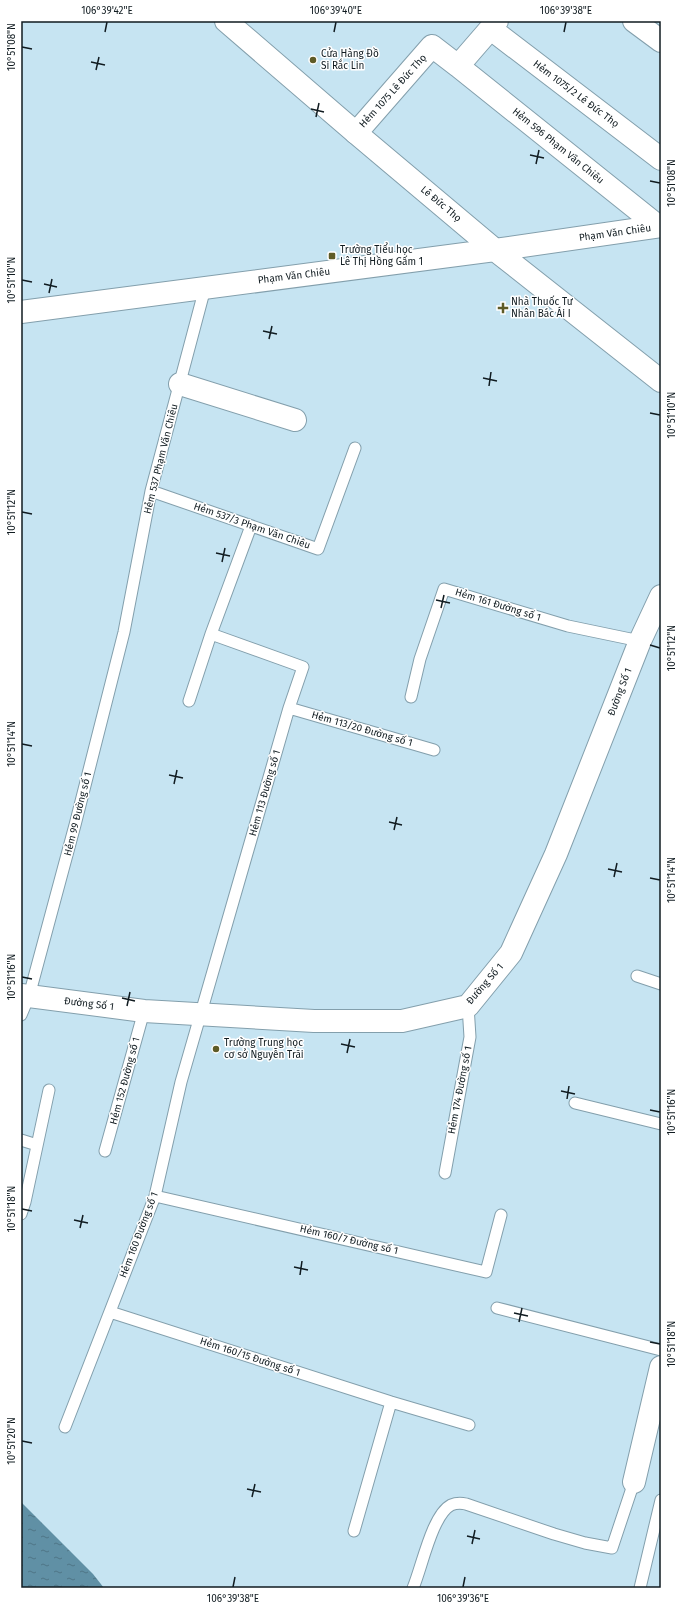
<svg xmlns="http://www.w3.org/2000/svg" width="682" height="1609" viewBox="0 0 682 1609" font-family="'Fira Sans',sans-serif">
  <style>
    .water { fill: url(#water-ripples) }
    .lines { fill: none; stroke-linecap: round; stroke-linejoin: round }
    .service-casing { stroke: #839fac; stroke-width: 13 }
    .minor-casing { stroke: #839fac; stroke-width: 24 }
    .secondary-casing { stroke: #839fac; stroke-width: 24 }
    .service { stroke: #fff; stroke-width: 11 }
    .minor { stroke: #fff; stroke-width: 22 }
    .secondary { stroke: #fff; stroke-width: 22 }
    .ticks { fill: none; stroke: #101b20; stroke-width: 1.5 }
    .poi-dot { fill: #5e5b27; stroke: #fff; stroke-width: 1.5 }
    .labels { text-anchor: middle; dominant-baseline: central; stroke-width: 3; stroke-linejoin: round; paint-order: stroke }
    .poi-label { font-size: 10px; fill: #101b20; stroke: #fff; text-anchor: start }
    .street-label { font-size: 10px; fill: #101b20; stroke: #fff }
    .neatline { fill: none; stroke: #101b20; stroke-width: 1.5 }
    .ticks-label { font-size: 10px; text-anchor: middle; fill: #101b20 }
  </style>
  <defs>
    <pattern id="water-ripples" width="26" height="14" patternUnits="userSpaceOnUse"><rect width="26" height="14" fill="#6090a5"/><path d="M2 4q2-2 4 0t4 0M15 11q2-2 4 0t4 0" fill="none" stroke="#4e7586"/></pattern>
  </defs>
  <rect width="100%" height="100%" fill="#c6e4f2"/>
  <path class="water" d="M21 1502 93 1574 104 1588H21Z"/>
  <g class="lines">
    <defs>
      <path id="service" d="M151 491 318 549 355 448
        M411 697 420 659 444 589 568 626 640 641
        M189 701 211 634 251 526
        M289 708 434 750
        M637 976 661 984
        M21 1015 29 996 75 825 124 632 151 491 205 288
        M575 1103 661 1124
        M21 1140 37 1145
        M105 1151 144 1011
        M445 1173 470 1037 468 1006
        M155 1196 486 1272 501 1215
        M21 1201 25 1202 49 1090
        M21 1214 25 1202
        M497 1308 661 1350
        M110 1312 391 1402 469 1425
        M65 1427 155 1196 181 1082 289 708 303 667 211 634
        M354 1531 391 1402
        M413 1588C422 1567 432 1515 451 1505 456 1503 461 1503 466 1504L554 1534 585 1543 612 1548 634 1482
        M640 1588 661 1500"/>
      <path id="minor" d="M634 21 661 41
        M491 29 661 159
        M458 66 658 226
        M356 133 432 46 458 66 497 21
        M180 384 295 420
        M21 995 144 1011 314 1021H402L468 1006 511 953 556 854 640 641 661 596
        M634 1482 661 1367"/>
      <path id="secondary" d="M226 21 356 133 495 250 661 381
        M21 312 495 250 661 226"/>
    </defs>
    <use href="#service" class="service-casing"/>
    <use href="#minor" class="minor-casing"/>
    <use href="#secondary" class="secondary-casing"/>
    <use href="#service" class="service"/>
    <use href="#minor" class="minor"/>
    <use href="#secondary" class="secondary"/>
  </g>
  <path class="ticks" d="M105 32 107 22M334 32 336 22M564 32 566 22M22 47 32 49M91 62 105 65M96 70 99 57M311 109 324 112M316 117 319 103M530 155 544 158M536 164 539 150M650 181 660 183M22 280 32 282M44 284 57 287M49 293 52 279M263 331 277 334M269 339 272 326M483 378 497 381M489 386 491 372M650 413 660 415M22 512 32 514M216 553 230 556M222 562 225 548M436 600 450 603M441 608 444 595M650 645 660 648M22 744 32 746M169 775 183 778M174 784 177 770M389 822 402 825M394 830 397 817M608 869 622 872M614 877 617 863M650 878 660 880M22 977 32 979M122 998 135 1001M127 1006 130 992M341 1044 355 1047M347 1053 350 1039M561 1091 575 1094M567 1099 569 1086M650 1110 660 1112M22 1209 32 1211M74 1220 88 1223M80 1228 83 1215M294 1267 308 1270M300 1275 302 1261M514 1313 528 1316M519 1322 522 1308M650 1342 660 1344M22 1441 32 1443M247 1489 261 1492M252 1497 255 1484M467 1536 480 1539M472 1544 475 1530M233 1587 235 1577M463 1587 465 1577"/>
  <g class="poi-dot">
    <circle cx="313" cy="60" r="4"/>
    <rect x="328" y="252" width="8" height="8" rx="2"/>
    <path d="M501 302h4v4h4v4h-4v4h-4v-4h-4v-4h4z"/>
    <circle cx="216" cy="1049" r="4"/>
  </g>
  <g class="labels">
    <g class="poi-label">
      <text x="321" y="54">Cửa Hàng Đồ<tspan x="321" dy="12">Si Rắc Lin</tspan></text>
      <text x="340" y="250">Trường Tiểu học<tspan x="340" dy="12">Lê Thị Hồng Gấm 1</tspan></text>
      <text x="511" y="302">Nhà Thuốc Tư<tspan x="511" dy="12">Nhân Bác Ái I</tspan></text>
      <text x="224" y="1043">Trường Trung học<tspan x="224" dy="12">cơ sở Nguyễn Trãi</tspan></text>
    </g>
    <g class="street-label">
      <text transform="translate(393 91) rotate(-48)">Hẻm 1075 Lê Đức Thọ</text>
      <text transform="translate(576 94) rotate(37)">Hẻm 1075/2 Lê Đức Thọ</text>
      <text transform="translate(558 146) rotate(39)">Hẻm 596 Phạm Văn Chiêu</text>
      <text transform="translate(441 204) rotate(40)">Lê Đức Thọ</text>
      <text transform="translate(615 233) rotate(-8)">Phạm Văn Chiêu</text>
      <text transform="translate(294 276) rotate(-7)">Phạm Văn Chiêu</text>
      <text transform="translate(161 459) rotate(-76)">Hẻm 537 Phạm Văn Chiêu</text>
      <text transform="translate(252 526) rotate(19)">Hẻm 537/3 Phạm Văn Chiêu</text>
      <text transform="translate(498 605) rotate(17)">Hẻm 161 Đường số 1</text>
      <text transform="translate(620 692) rotate(-69)">Đường Số 1</text>
      <text transform="translate(362 729) rotate(16)">Hẻm 113/20 Đường số 1</text>
      <text transform="translate(265 793) rotate(-74)">Hẻm 113 Đường số 1</text>
      <text transform="translate(78 814) rotate(-76)">Hẻm 99 Đường số 1</text>
      <text transform="translate(485 984) rotate(-49)">Đường Số 1</text>
      <text transform="translate(89 1004) rotate(7)">Đường Số 1</text>
      <text transform="translate(125 1081) rotate(-75)">Hẻm 152 Đường số 1</text>
      <text transform="translate(460 1090) rotate(-79)">Hẻm 174 Đường số 1</text>
      <text transform="translate(139 1235) rotate(-69)">Hẻm 160 Đường số 1</text>
      <text transform="translate(349 1240) rotate(13)">Hẻm 160/7 Đường số 1</text>
      <text transform="translate(250 1357) rotate(18)">Hẻm 160/15 Đường số 1</text>
    </g>
  </g>
  <rect width="682" height="1609" fill="none" stroke="#ffffff" stroke-width="44"/>
  <rect x="22" y="22" width="638" height="1565" class="neatline"/>
  <g class="ticks-label">
    <text x="107" y="14">106°39'42"E</text>
    <text x="336" y="14">106°39'40"E</text>
    <text x="566" y="14">106°39'38"E</text>
    <text transform="translate(11 47) rotate(-90)" y="4">10°51'08"N</text>
    <text transform="translate(671 183) rotate(-90)" y="4">10°51'08"N</text>
    <text transform="translate(11 280) rotate(-90)" y="4">10°51'10"N</text>
    <text transform="translate(671 415) rotate(-90)" y="4">10°51'10"N</text>
    <text transform="translate(11 512) rotate(-90)" y="4">10°51'12"N</text>
    <text transform="translate(671 648) rotate(-90)" y="4">10°51'12"N</text>
    <text transform="translate(11 744) rotate(-90)" y="4">10°51'14"N</text>
    <text transform="translate(671 880) rotate(-90)" y="4">10°51'14"N</text>
    <text transform="translate(11 977) rotate(-90)" y="4">10°51'16"N</text>
    <text transform="translate(671 1112) rotate(-90)" y="4">10°51'16"N</text>
    <text transform="translate(11 1209) rotate(-90)" y="4">10°51'18"N</text>
    <text transform="translate(671 1344) rotate(-90)" y="4">10°51'18"N</text>
    <text transform="translate(11 1441) rotate(-90)" y="4">10°51'20"N</text>
    <text x="233" y="1602">106°39'38"E</text>
    <text x="463" y="1602">106°39'36"E</text>
  </g>
</svg>
